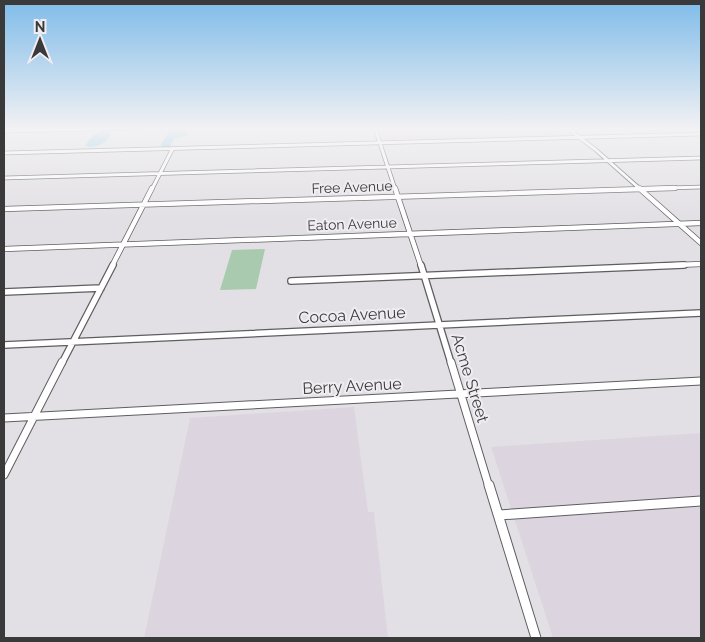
<svg xmlns="http://www.w3.org/2000/svg" width="705" height="642" viewBox="0 0 705 642" font-family="Raleway,sans-serif">
  <style>
    .built { fill: #dcd5e0 }
    .green { fill: #a9caae }
    .water { fill: #81c9ea }
    .lines { fill: none; stroke-linecap: round; stroke-linejoin: round }
    .street-far4-casing { stroke: #5f5d61; stroke-width: 4.5 }
    .street-far3-casing { stroke: #5f5d61; stroke-width: 6 }
    .street-far2-casing { stroke: #5f5d61; stroke-width: 8 }
    .street-far1-casing { stroke: #5f5d61; stroke-width: 9 }
    .street-casing { stroke: #5f5d61; stroke-width: 11 }
    .street-far4 { stroke: #fff; stroke-width: 3 }
    .street-far3 { stroke: #fff; stroke-width: 4.5 }
    .street-far2 { stroke: #fff; stroke-width: 5.5 }
    .street-far1 { stroke: #fff; stroke-width: 7 }
    .street { stroke: #fff; stroke-width: 9 }
    .labels { text-anchor: middle; dominant-baseline: central; stroke-width: 4; stroke-linejoin: round; paint-order: stroke }
    .far-street-label { font-size: 14px; fill: #3b3a3b; stroke: #f0edf2 }
    .street-label { font-size: 16px; fill: #3b3a3b; stroke: #f0edf2 }
  </style>
  <rect width="100%" height="100%" fill="#e2e0e4"/>
  <path class="built" d="M379 128H564L573 136 384 141Z
    M354 407 368 512H374L388 638H144L190 418Z
    M701 433V638H553L491 447Z"/>
  <path class="green" d="M265 249 256 289 220 290 232 250Z"/>
  <path class="water" d="M171 129H184L188 135 174 139 169 147H162L161 144Z
    M112 130C110 142 97 149 85 146 92 135 99 130 112 130Z"/>
  <g class="lines">
    <defs>
      <path id="street-far4" d="M375 128 395 189
        M567 128 596 150 640 189
        M4 131 141 128
        M4 153 701 134
        M4 178 701 158
        M152 189 173 148
        M635 189 701 187"/>
      <path id="street-far3" d="M395 188 421 266
        M639 188 701 243
        M4 209 675 188
        M4 249 701 223
        M112 266 152 188
        M654 266 701 264"/>
      <path id="street-far2" d="M421 265 451 363
        M291 281 684 265
        M4 292 101 288
        M4 345 701 313
        M62 363 113 265"/>
      <path id="street-far1" d="M451 362 489 487
        M4 418 701 381
        M4 475 62 362"/>
      <path id="street" d="M489 485 536 638
        M499 515 701 501"/>
    </defs>
    <use href="#street-far4" class="street-far4-casing"/>
    <use href="#street-far3" class="street-far3-casing"/>
    <use href="#street-far2" class="street-far2-casing"/>
    <use href="#street-far1" class="street-far1-casing"/>
    <use href="#street" class="street-casing"/>
    <use href="#street-far4" class="street-far4"/>
    <use href="#street-far3" class="street-far3"/>
    <use href="#street-far2" class="street-far2"/>
    <use href="#street-far1" class="street-far1"/>
    <use href="#street" class="street"/>
  </g>
  <linearGradient id="sky" x2="0" y2="1"><stop stop-color="#7fbce9"/><stop offset="0.59" stop-color="#f2f1f3"/><stop offset="1" stop-color="#f2f1f3" stop-opacity="0"/></linearGradient>
  <rect width="705" height="218" fill="url(#sky)"/>
  <g class="labels">
    <g class="far-street-label">
      <text transform="translate(352 187) rotate(-2)">Free Avenue</text>
      <text transform="translate(352 224) rotate(-2)">Eaton Avenue</text>
    </g>
    <g class="street-label">
      <text transform="translate(352 315) rotate(-3)">Cocoa Avenue</text>
      <text transform="translate(470 378) rotate(73)">Acme Street</text>
      <text transform="translate(352 386) rotate(-3)">Berry Avenue</text>
    </g>
  </g>
  <rect width="705" height="642" fill="none" stroke="#3b3a3b" stroke-width="10"/>
  <g transform="translate(40 40)" stroke="#f0edf2" stroke-width="4" paint-order="stroke">
  <path d="M0-4L9 19L0 12L-9 19Z" fill="#3b3a3b"/>
  <text y="-8" font-size="14" font-weight="bold" text-anchor="middle" fill="#3b3a3b">N</text>
  </g>
</svg>
